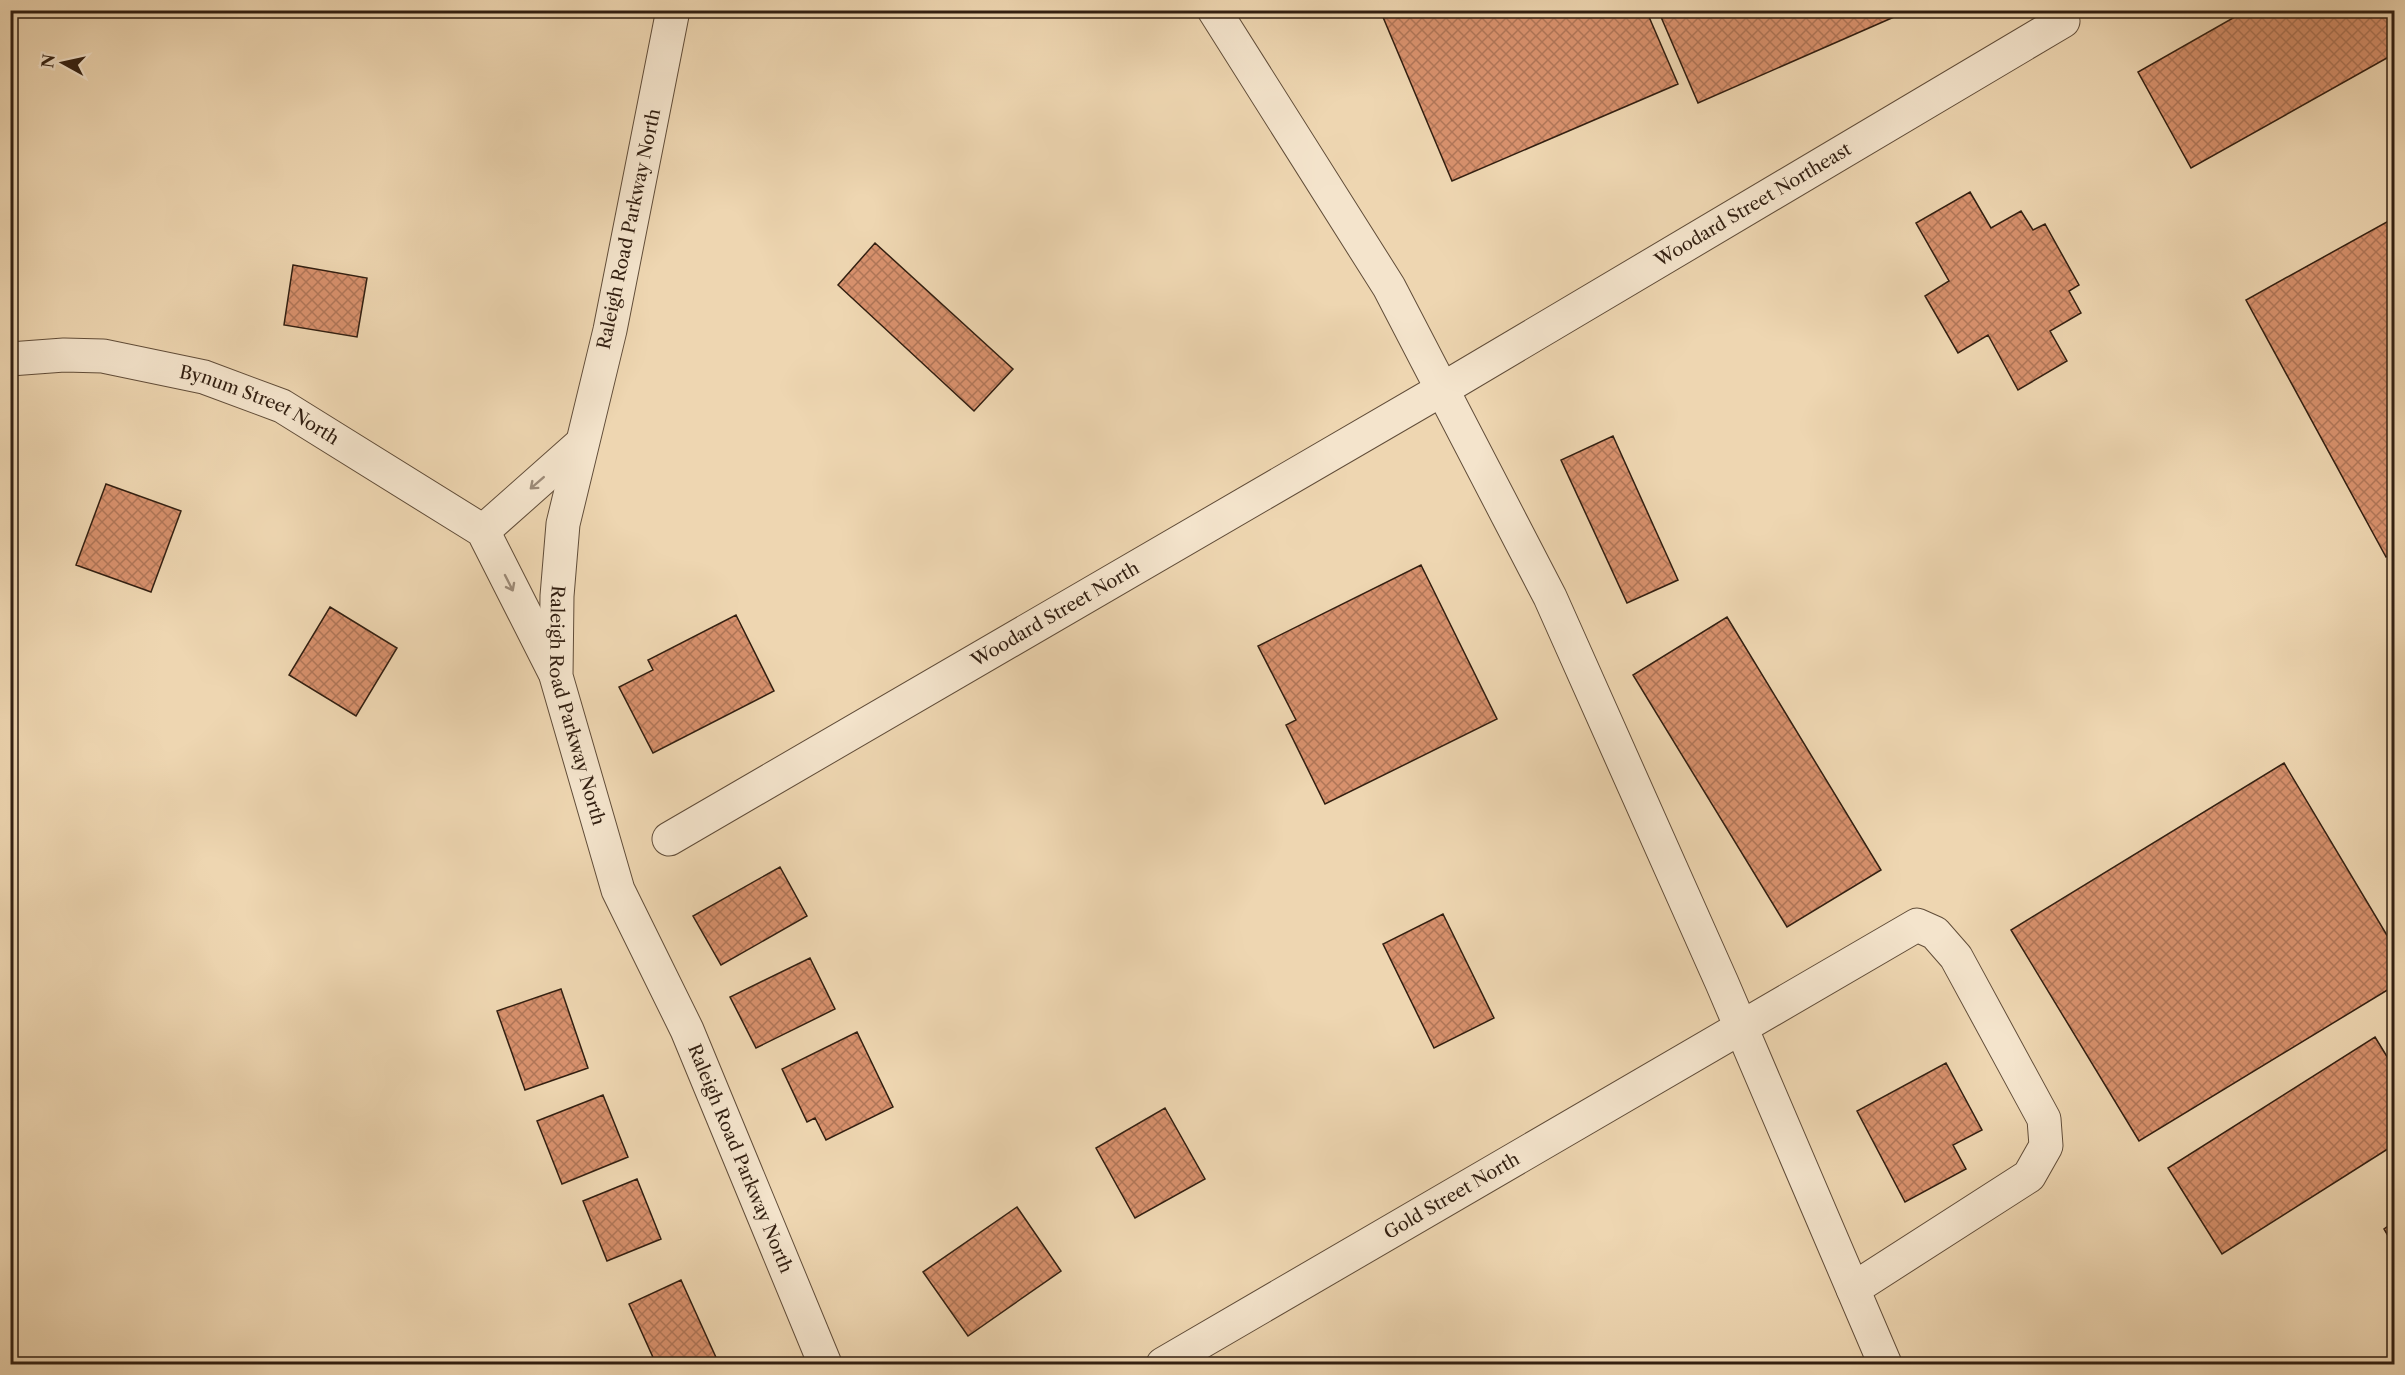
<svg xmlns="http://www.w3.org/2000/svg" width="2405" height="1375" viewBox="0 0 2405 1375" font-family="'Libre Caslon Text',serif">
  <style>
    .building { fill: url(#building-cross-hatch); stroke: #321f11; stroke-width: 1.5 }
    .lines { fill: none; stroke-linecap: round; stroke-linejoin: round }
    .minor-casing { stroke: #614d39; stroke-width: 35 }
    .minor { stroke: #f4e4cc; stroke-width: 33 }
    .oneway { stroke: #9d8b78 }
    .labels { text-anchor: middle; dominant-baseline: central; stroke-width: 6; stroke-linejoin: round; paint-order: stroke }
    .street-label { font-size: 18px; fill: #321f11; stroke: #f4e4cc }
  </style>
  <defs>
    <pattern id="building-cross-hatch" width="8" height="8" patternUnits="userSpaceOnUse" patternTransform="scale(1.5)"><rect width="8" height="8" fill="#d8916d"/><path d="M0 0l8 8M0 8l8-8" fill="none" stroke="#b07658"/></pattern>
  </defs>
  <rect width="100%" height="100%" fill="#eed6b1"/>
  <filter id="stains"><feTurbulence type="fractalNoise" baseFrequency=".00333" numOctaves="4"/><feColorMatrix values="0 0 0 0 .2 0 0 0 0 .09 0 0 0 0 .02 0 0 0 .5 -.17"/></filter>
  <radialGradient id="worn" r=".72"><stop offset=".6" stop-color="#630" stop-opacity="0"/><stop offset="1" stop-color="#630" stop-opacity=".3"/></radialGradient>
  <path class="building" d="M1380 10H1646L1678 84 1452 181Z
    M1658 10H1910L1698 103Z
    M2247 10H2394V54L2191 168 2138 72Z
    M1970 192 1991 228 2021 211 2033 230 2045 224 2079 285 2069 291 2081 313 2050 331 2067 361 2018 390 1988 335 1958 353 1925 296 1949 281 1916 223Z
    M2394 218V552L2386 557 2246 300Z
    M875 243 1013 369 974 411 838 285Z
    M293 265 367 278 357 337 284 325Z
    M1613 436 1678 580 1627 603 1561 460Z
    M106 484 181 511 151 592 76 565Z
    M1421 565 1497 719 1325 804 1286 725 1296 720 1258 646Z
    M330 607 397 648 356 716 289 675Z
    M736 615 774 691 653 753 619 687 653 670 648 660Z
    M1727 617 1881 870 1787 927 1633 675Z
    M2284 763 2394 947V986L2139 1141 2011 930Z
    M780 867 807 916 721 965 693 916Z
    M1443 914 1494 1018 1434 1048 1383 944Z
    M810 958 835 1009 756 1048 730 997Z
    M561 989 588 1068 525 1090 497 1011Z
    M857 1032 893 1107 826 1140 815 1118 807 1122 782 1069Z
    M2375 1037 2394 1068V1145L2222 1254 2168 1168Z
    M1946 1063 1982 1130 1953 1145 1966 1169 1905 1202 1857 1111Z
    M603 1095 628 1157 562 1184 537 1121Z
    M1165 1108 1205 1179 1135 1218 1096 1148Z
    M637 1179 661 1239 607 1261 583 1201Z
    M1017 1207 1061 1271 968 1336 923 1272Z
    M2394 1222V1246L2384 1229Z
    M681 1280 719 1364H656L629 1304Z"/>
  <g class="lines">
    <defs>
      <g id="minor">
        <path id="s1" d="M673 10 610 330 563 524 557 596 556 676 618 890 687 1030 825 1364"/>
        <path d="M1214 10 1389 287 1550 597 1722 983 1885 1364"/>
        <path id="s2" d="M10 359 64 355 103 356 204 377 282 406 483 531 554 671"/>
        <path d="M483 531 581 444"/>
        <path id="s3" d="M669 839 1441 390 2063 21 2058 10"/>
        <path id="s4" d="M1163 1364 1917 925 1935 933 1956 957 2044 1119 2046 1146 2029 1176 1853 1289"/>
      </g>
    </defs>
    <use href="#minor" class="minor-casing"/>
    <use href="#minor" class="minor"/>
  </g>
  <defs><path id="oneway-shaft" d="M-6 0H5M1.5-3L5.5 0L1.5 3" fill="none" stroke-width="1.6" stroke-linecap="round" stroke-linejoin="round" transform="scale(1.5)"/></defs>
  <g class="oneway">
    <use href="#oneway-shaft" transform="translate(537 483) rotate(139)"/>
    <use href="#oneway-shaft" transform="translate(509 583) rotate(63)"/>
  </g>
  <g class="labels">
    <g class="street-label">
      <text stroke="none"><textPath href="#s3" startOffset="1256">Woodard Street Northeast</textPath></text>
      <text transform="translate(629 229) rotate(-78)">Raleigh Road Parkway North</text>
      <text stroke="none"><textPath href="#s2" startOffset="258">Bynum Street North</textPath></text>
      <text stroke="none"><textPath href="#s3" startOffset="447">Woodard Street North</textPath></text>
      <text stroke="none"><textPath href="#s1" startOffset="710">Raleigh Road Parkway North</textPath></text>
      <text stroke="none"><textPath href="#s1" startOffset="1196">Raleigh Road Parkway North</textPath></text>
      <text stroke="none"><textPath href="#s4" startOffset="334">Gold Street North</textPath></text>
    </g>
  </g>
  <rect width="2405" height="1375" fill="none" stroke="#eed6b1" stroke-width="36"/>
  <rect x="12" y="12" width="2381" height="1351" fill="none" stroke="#321f11" stroke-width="3"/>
  <rect x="18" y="18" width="2369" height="1339" fill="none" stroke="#321f11" stroke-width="1.5"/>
  <g transform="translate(63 63) rotate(278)" stroke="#f4e4cc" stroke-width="4.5" paint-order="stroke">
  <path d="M0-4.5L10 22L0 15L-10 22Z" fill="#321f11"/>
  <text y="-9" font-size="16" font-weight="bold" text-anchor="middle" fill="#321f11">N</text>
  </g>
  <rect width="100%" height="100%" filter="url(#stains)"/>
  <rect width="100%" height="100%" fill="url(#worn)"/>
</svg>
